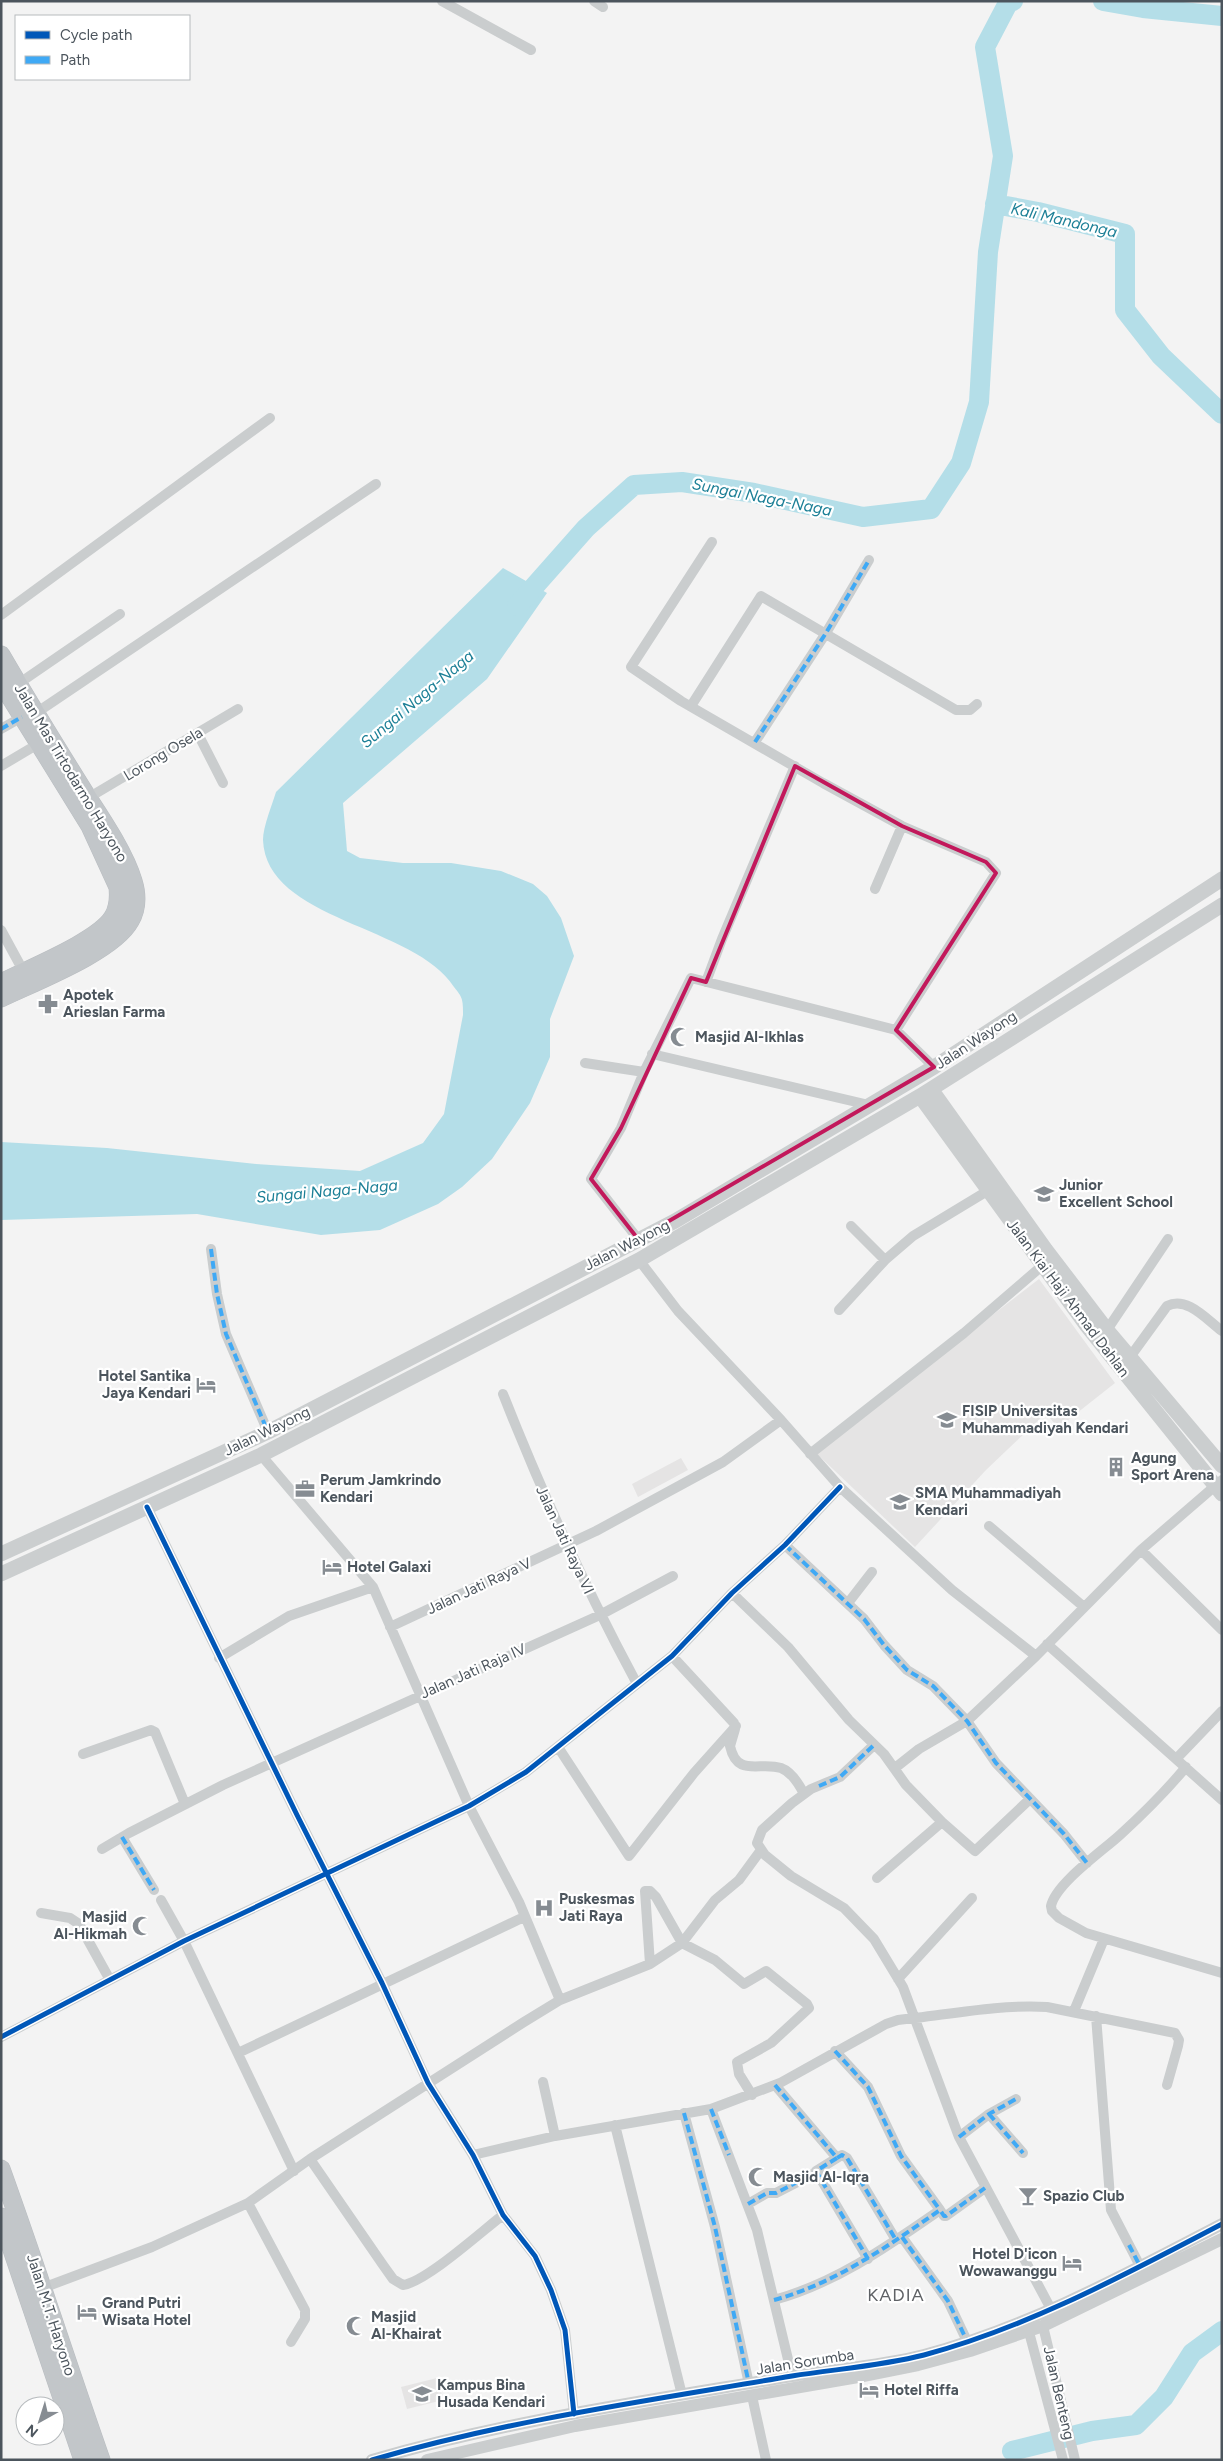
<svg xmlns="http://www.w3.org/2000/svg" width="1223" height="2461" viewBox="0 0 1223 2461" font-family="Figtree,sans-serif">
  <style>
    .education { fill: #e5e4e4 }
    .water { fill: #b4dee8 }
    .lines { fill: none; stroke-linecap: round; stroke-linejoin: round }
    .river { stroke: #b4dee8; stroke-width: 20 }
    .trunk-casing { stroke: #b9bdc1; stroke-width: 19 }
    .minor { stroke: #cacdce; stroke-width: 10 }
    .tertiary { stroke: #cacdce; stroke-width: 12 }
    .secondary { stroke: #cbcecf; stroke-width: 15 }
    .trunk { stroke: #c2c6c9; stroke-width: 18 }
    .quiet { stroke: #3fa9f5; stroke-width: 4; stroke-dasharray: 8 4; stroke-linecap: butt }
    .cycleway-casing { stroke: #fff; stroke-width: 8 }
    .cycleway { stroke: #0057b8; stroke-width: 5 }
    .marked { fill: none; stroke: #c2185b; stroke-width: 4; stroke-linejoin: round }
    .labels { text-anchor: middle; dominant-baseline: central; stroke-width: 4.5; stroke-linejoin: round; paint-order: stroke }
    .street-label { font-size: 15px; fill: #4c555d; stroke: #fff }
    .poi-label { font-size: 15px; font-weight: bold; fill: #4c555d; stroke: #fff; text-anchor: start }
    .water-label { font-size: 16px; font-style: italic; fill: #1d8097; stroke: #fff }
    .quarter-label { font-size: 18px; letter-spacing: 1px; fill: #5f6266; stroke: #fff }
  </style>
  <rect width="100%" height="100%" fill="#f3f3f3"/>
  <path class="education" d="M1039 1279 1115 1383 1058 1428 1046 1413 986 1470 915 1547 815 1452Z
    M681 1458 688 1470 638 1497 632 1484Z
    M437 2378 443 2400 407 2409 401 2387Z"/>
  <path class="water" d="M503 568 547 593 487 679 343 803 347 851 360 858 403 863H451L501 871 533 884 547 896 561 918 574 956 550 1019V1057L530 1103 492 1159 462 1187 438 1204 380 1230 321 1235 197 1214 1 1220V1142L107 1148 256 1164 360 1171 423 1143 444 1114 463 1015C463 1010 463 1004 462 1000 461 995 457 991 454 987 415 925 266 921 263 840 263 827 272 805 276 792Z"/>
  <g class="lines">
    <path class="river" d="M1103 1 1143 8 1222 16
      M995 204 1038 212 1125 234V310L1161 356 1222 414
      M517 606 586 528 634 485 682 482 754 493 863 517 931 509 961 463 979 402 988 252 1003 156 985 47 1008 3 1013 1
      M1012 2451 1092 2431 1136 2425 1164 2397 1192 2353 1222 2331"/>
    <defs>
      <path id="trunk" d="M1 655C29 703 58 750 88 798 103 821 125 854 133 881 137 894 137 909 130 921 113 952 34 982 1 998
        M1 682 90 826 118 887C119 897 119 907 113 917 99 941 28 969 1 983
        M1 2169C36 2266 67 2363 101 2460
        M1 2217 83 2460"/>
    </defs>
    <use href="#trunk" class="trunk-casing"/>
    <path class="minor" d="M442 1 531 50
      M594 1 603 7
      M712 542 631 667 681 701 823 783 902 826 986 862 996 873 896 1030
      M1 615 270 418
      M18 684 120 614
      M691 706 761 596 956 710H970L977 704
      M36 713 376 484
      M1 729 22 717
      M198 734 223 783
      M755 742 826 633 869 560
      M1 766 38 744
      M88 798 238 709
      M875 889 902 826
      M1 930 26 976
      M706 982 722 939 795 766
      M652 1054 869 1105
      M585 1063 644 1072
      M851 1226 885 1260
      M638 1239 591 1179 621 1128 644 1072 691 978 896 1030 934 1067
      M211 1249 217 1294 226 1334 268 1432
      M639 1260 678 1311 781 1420 840 1487 952 1590 1036 1656 1141 1550 1222 1480
      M839 1310 885 1260 913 1236 989 1190
      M1107 1330 1168 1239
      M1130 1357 1167 1306C1187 1296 1206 1319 1222 1331
      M503 1394C542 1493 586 1589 636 1682
      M810 1454 964 1333 1043 1265
      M261 1455 373 1587 469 1806 519 1902 560 2000
      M147 1507 297 1815 382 1983 428 2083 473 2155 503 2215 535 2256 551 2290 565 2330 574 2414
      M989 1526 1084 1607
      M785 1545 864 1619 884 1645 907 1670 933 1686 967 1721 996 1763 1064 1834 1087 1863
      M1141 1550 1222 1630
      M732 1593 788 1647 849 1720 884 1754 906 1785 942 1822 877 1878
      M848 1603 872 1572
      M390 1627 596 1531 723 1462 781 1420
      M1047 1644 1222 1800
      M672 1656 734 1723 735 1729 730 1746C737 1778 760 1761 781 1768 792 1772 799 1784 804 1794
      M219 1658 289 1616 373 1587
      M874 1745 840 1777 811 1789 792 1803 762 1830 757 1843 765 1855 791 1876 844 1908 874 1939 903 1987 959 2137 1051 2309
      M558 1747 629 1856 694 1773 736 1726
      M83 1754 151 1730 155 1732 185 1804
      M1177 1758 1222 1711
      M1186 1767C1166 1791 1144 1813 1121 1834 1104 1850 1056 1883 1051 1906L1052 1911 1059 1918 1086 1933 1222 1973
      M895 1768 919 1749 967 1721 1036 1656
      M942 1822 975 1851 1030 1799
      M122 1837 154 1890
      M102 1849 129 1833 223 1785 600 1615 673 1576
      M161 1900 184 1941 294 2171
      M41 1913 70 1918 79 1924 110 1980
      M650 1964 645 1891H650L656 1897 682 1943 715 1960 744 1984 766 1971 807 2004 809 2008 771 2043 737 2062 739 2074 752 2095
      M898 1979 972 1898
      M1074 2011 1104 1939
      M1096 2016 1111 2210 1140 2266
      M1 2037 184 1941 469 1806 526 1772 672 1656 732 1593 785 1545 840 1487
      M835 2051 868 2087 901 2156 940 2210
      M238 2053 524 1917
      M543 2082 555 2136
      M775 2085 837 2158 842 2155 847 2158 896 2240
      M711 2109 757 2230 792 2376
      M684 2113 715 2227 749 2384
      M989 2114 1023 2153
      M615 2125 682 2395
      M959 2137 989 2114 1016 2099
      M473 2155 555 2136 711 2109 780 2083 886 2024 898 2020C947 2015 998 2004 1047 2007L1175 2033 1179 2040 1178 2046 1167 2085
      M837 2158 816 2171 868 2259
      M310 2159 383 2265 393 2279 403 2285C426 2282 482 2231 503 2215
      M248 2203 305 2310V2319L291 2342
      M748 2204 767 2193H776L817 2172
      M902 2237 948 2301 967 2341
      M40 2289 152 2247 248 2203 310 2159 524 2022 560 2000 650 1964 682 1943 715 1900 739 1880 761 1850
      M774 2300C836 2283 888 2246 940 2210L944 2216H946L985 2188
      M1043 2326 1075 2460
      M1029 2332 1063 2460
      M752 2396 766 2460"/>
    <path class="tertiary" d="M372 2460C509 2420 652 2400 792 2376 836 2369 881 2366 924 2355 1029 2327 1126 2274 1222 2224
      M427 2460 575 2426 858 2377 918 2365 970 2351 1043 2326 1222 2239"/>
    <path class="secondary" d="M931 1089 1046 1250 1107 1330 1222 1466
      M920 1096 1087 1326 1222 1494
      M1 1554 268 1432 675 1221 934 1067 1222 879
      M1 1574 261 1455 639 1260 920 1096 1222 905"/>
    <use href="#trunk" class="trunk"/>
    <path class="quiet" d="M1 729 22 717
      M755 742 826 633 869 560
      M211 1249 217 1294 226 1334 268 1432
      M785 1545 864 1619 884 1645 907 1670 933 1686 967 1721 996 1763 1064 1834 1087 1863
      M819 1786 840 1777 874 1745
      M122 1837 154 1890
      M835 2051 868 2087 901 2156 940 2210
      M775 2085 837 2158 842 2155 847 2158 896 2240
      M711 2109 729 2155
      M684 2113 715 2227 749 2384
      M989 2114 1023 2153
      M959 2137 989 2114 1016 2099
      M837 2158 816 2171 868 2259
      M748 2204 767 2193H776L817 2172
      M902 2237 948 2301 967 2341
      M1129 2245 1140 2266
      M774 2300C836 2283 888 2246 940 2210L944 2216H946L985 2188"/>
    <defs>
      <path id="cycleway" d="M147 1507 297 1815 382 1983 428 2083 473 2155 503 2215 535 2256 551 2290 565 2330 574 2414
        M1 2037 184 1941 469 1806 526 1772 672 1656 732 1593 785 1545 840 1487
        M372 2460C509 2420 652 2400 792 2376 836 2369 881 2366 924 2355 1029 2327 1126 2274 1222 2224"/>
    </defs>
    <use href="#cycleway" class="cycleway-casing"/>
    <use href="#cycleway" class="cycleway"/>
  </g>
  <path class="marked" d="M795 766 902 826 986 862 996 873 896 1030 934 1067 638 1239 591 1179 621 1128 691 978 706 982Z"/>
  <defs>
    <symbol id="pharmacy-bare" viewBox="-9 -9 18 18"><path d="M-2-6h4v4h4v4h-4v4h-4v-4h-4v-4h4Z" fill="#868c92" stroke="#fff" stroke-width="2.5" paint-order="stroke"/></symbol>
    <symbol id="mosque-bare" viewBox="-9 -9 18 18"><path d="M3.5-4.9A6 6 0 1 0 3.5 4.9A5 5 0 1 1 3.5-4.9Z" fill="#868c92" stroke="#fff" stroke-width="2.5" paint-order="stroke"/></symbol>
    <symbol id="school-bare" viewBox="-9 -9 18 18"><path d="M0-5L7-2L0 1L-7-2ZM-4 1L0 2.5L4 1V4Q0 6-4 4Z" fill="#868c92" stroke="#fff" stroke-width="2.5" paint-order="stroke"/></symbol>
    <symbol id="hotel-bare" viewBox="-9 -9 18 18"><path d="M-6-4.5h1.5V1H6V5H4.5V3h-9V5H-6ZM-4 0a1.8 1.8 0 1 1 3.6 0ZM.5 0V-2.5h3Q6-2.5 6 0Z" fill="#868c92" stroke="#fff" stroke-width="2.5" paint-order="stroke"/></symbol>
    <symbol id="university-bare" viewBox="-9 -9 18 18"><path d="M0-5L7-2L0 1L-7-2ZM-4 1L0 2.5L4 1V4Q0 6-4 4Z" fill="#868c92" stroke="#fff" stroke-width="2.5" paint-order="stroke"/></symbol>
    <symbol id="building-bare" viewBox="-9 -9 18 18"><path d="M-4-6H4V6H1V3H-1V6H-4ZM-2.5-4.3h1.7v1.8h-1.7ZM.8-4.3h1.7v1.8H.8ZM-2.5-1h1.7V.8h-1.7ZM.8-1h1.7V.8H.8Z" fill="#868c92" stroke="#fff" stroke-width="2.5" paint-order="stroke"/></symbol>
    <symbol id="office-bare" viewBox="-9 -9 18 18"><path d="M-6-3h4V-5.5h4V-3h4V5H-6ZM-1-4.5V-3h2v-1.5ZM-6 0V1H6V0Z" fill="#868c92" stroke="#fff" stroke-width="2.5" paint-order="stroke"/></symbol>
    <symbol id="hospital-bare" viewBox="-9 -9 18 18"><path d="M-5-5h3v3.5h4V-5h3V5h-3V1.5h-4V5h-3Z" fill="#868c92" stroke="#fff" stroke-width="2.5" paint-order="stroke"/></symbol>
    <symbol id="bar-bare" viewBox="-9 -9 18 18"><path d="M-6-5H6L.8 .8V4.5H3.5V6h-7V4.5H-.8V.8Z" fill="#868c92" stroke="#fff" stroke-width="2.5" paint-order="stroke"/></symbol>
  </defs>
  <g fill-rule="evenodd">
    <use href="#pharmacy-bare" x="34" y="990" width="28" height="28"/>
    <use href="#mosque-bare" x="666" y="1023" width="28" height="28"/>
    <use href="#school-bare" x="1030" y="1180" width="28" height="28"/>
    <use href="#hotel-bare" x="192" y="1371" width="28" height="28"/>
    <use href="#university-bare" x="933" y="1406" width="28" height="28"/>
    <use href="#building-bare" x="1102" y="1453" width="28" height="28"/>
    <use href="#office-bare" x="291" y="1475" width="28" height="28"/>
    <use href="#school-bare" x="886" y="1488" width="28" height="28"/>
    <use href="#hotel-bare" x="318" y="1553" width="28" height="28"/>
    <use href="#hospital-bare" x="530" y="1894" width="28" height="28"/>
    <use href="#mosque-bare" x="128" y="1912" width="28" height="28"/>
    <use href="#mosque-bare" x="744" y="2163" width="28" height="28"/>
    <use href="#bar-bare" x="1014" y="2182" width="28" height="28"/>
    <use href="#hotel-bare" x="1058" y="2249" width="28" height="28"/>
    <use href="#hotel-bare" x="73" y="2298" width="28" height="28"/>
    <use href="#mosque-bare" x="342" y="2312" width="28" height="28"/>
    <use href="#hotel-bare" x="855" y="2376" width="28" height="28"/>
    <use href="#university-bare" x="408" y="2380" width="28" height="28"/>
  </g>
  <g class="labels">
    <g class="street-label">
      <text transform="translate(163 754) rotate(-31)">Lorong Osela</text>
      <text transform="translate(71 773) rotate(59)">Jalan Mas Tirtodarmo Haryono</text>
      <text transform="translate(976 1040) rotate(-33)">Jalan Wayong</text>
      <text transform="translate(627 1245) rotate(-27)">Jalan Wayong</text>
      <text transform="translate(1068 1298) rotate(53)">Jalan Kiai Haji Ahmad Dahlan</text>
      <text transform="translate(267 1431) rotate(-26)">Jalan Wayong</text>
      <text transform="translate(565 1540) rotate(65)">Jalan Jati Raya VI</text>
      <text transform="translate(479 1586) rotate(-25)">Jalan Jati Raya V</text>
      <text transform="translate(473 1671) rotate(-24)">Jalan Jati Raja IV</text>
      <text transform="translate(51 2315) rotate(72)">Jalan M.T. Haryono</text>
      <text transform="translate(805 2362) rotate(-9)">Jalan Sorumba</text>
      <text transform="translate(1059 2393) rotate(77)">Jalan Benteng</text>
    </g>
    <g class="poi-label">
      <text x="63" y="995">Apotek<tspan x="63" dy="17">Arieslan Farma</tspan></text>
      <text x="695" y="1037">Masjid Al-Ikhlas</text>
      <text x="1059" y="1185">Junior<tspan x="1059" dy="17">Excellent School</tspan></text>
      <text x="191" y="1376" text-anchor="end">Hotel Santika<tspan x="191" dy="17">Jaya Kendari</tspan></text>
      <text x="962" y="1411">FISIP Universitas<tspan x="962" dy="17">Muhammadiyah Kendari</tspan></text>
      <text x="1131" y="1458">Agung<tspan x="1131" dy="17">Sport Arena</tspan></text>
      <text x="320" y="1480">Perum Jamkrindo<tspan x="320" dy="17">Kendari</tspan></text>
      <text x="915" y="1493">SMA Muhammadiyah<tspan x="915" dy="17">Kendari</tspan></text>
      <text x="347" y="1567">Hotel Galaxi</text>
      <text x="559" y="1899">Puskesmas<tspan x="559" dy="17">Jati Raya</tspan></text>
      <text x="127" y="1917" text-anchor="end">Masjid<tspan x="127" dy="17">Al-Hikmah</tspan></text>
      <text x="773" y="2177">Masjid Al-Iqra</text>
      <text x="1043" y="2196">Spazio Club</text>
      <text x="1057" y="2254" text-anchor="end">Hotel D'icon<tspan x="1057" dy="17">Wowawanggu</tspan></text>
      <text x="102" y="2303">Grand Putri<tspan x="102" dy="17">Wisata Hotel</tspan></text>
      <text x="371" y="2317">Masjid<tspan x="371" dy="17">Al-Khairat</tspan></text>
      <text x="437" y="2385">Kampus Bina<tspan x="437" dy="17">Husada Kendari</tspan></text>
      <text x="884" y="2390">Hotel Riffa</text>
    </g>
    <g class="water-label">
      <text transform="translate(1064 220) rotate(13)">Kali Mandonga</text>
      <text transform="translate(762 497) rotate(11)">Sungai Naga-Naga</text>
      <text transform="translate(417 699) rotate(-40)">Sungai Naga-Naga</text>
      <text transform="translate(327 1191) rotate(-5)">Sungai Naga-Naga</text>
    </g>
    <g class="quarter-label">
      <text x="896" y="2295">KADIA</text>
    </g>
  </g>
  <rect width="1223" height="2461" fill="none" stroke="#4c555d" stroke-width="5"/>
  <rect x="15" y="15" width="175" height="65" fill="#ffffff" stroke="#b7bbbe"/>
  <rect x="25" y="31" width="25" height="8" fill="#0057b8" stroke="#b7bbbe"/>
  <text x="60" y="40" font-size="15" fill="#4c555d">Cycle path</text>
  <rect x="25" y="56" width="25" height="8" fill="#3fa9f5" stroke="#b7bbbe"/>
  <text x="60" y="65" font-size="15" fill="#4c555d">Path</text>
  <g transform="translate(40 2421) rotate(219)"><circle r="24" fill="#ffffff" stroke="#b7bbbe"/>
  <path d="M0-4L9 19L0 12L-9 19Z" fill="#868c92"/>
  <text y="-8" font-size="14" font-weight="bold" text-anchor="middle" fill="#4c555d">N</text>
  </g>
</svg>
